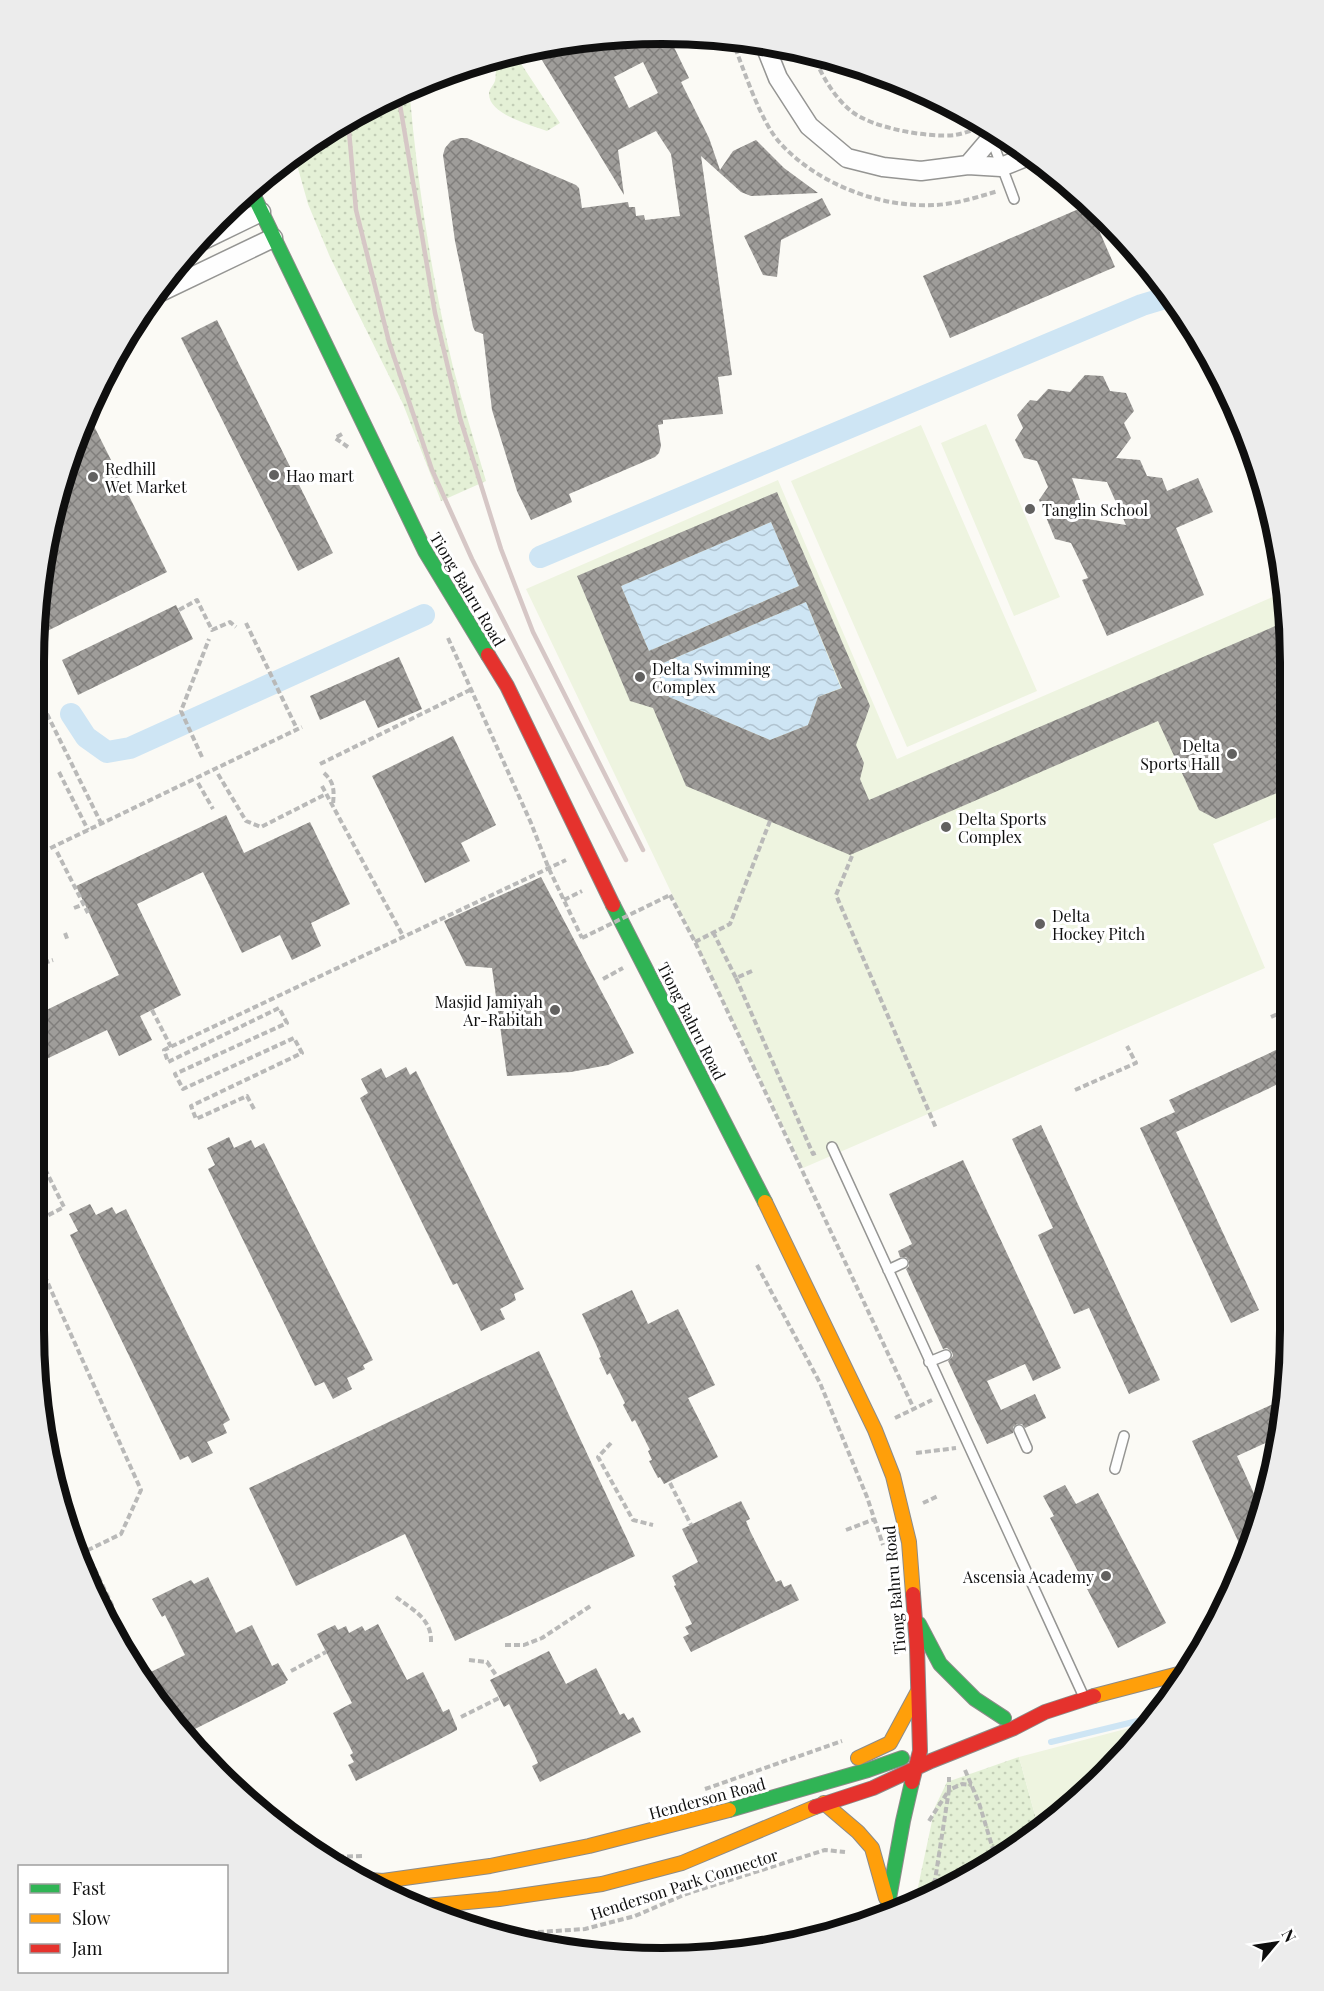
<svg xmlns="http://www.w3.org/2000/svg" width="1324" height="1991" viewBox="0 0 1324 1991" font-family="'Playfair Display',serif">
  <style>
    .park { fill: url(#park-dots) }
    .pitch { fill: #eef4e0 }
    .water { fill: url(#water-waves) }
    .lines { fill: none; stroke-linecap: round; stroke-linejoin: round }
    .stream { stroke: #cee5f4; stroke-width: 6 }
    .canal { stroke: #cee5f4; stroke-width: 22 }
    .building { fill: url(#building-cross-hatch); fill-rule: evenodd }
    .lane-casing { stroke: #959593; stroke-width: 12 }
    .street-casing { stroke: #959593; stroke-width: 21 }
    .fast-casing { stroke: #8c8b89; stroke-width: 16 }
    .slow-casing { stroke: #8c8b89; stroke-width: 16 }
    .jam-casing { stroke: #8c8b89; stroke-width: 16 }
    .path { stroke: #b9b9b8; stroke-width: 4; stroke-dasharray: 6 3; stroke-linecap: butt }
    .lane { stroke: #fefefe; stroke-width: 9 }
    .street { stroke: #fefefe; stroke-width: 18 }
    .fast { stroke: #30b455; stroke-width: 14 }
    .slow { stroke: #ff9f0a; stroke-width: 14 }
    .jam { stroke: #e5322d; stroke-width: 14 }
    .rail { stroke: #d6c7c6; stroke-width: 4.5 }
    .path-bridge { stroke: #b9b9b8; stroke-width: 4; stroke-dasharray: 6 3; stroke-linecap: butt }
    .poi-dot { fill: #626160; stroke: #fff; stroke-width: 2 }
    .labels { text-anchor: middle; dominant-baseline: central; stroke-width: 6; stroke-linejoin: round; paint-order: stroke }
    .poi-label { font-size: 16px; fill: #0f0f0f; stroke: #fff; text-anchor: start }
    .street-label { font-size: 16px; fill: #0f0f0f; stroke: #fff }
    .rim { fill: none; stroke: #0f0f0f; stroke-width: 8 }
  </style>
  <defs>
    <pattern id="park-dots" width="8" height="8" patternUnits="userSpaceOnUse" patternTransform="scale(1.5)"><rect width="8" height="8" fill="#e4f0d6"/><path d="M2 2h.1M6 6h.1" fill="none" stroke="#c2cdb6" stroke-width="1.8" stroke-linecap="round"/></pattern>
    <pattern id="water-waves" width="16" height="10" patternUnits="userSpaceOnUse" patternTransform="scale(1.5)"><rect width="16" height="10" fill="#cee5f4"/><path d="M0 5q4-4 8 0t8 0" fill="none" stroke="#b0c3d0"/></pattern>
    <pattern id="building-cross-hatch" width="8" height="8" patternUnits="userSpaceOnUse" patternTransform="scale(1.5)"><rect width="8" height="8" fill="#9f9d9a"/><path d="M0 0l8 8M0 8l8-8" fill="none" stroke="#807e7c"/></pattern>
  </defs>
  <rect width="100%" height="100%" fill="#fbfaf5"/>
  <path class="park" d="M514 53 560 123 547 131C532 125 489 115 489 94 489 89 493 86 495 81 497 73 494 66 498 58Z
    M409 87C417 181 431 275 453 367 463 405 475 443 486 481L441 501 403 404 330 257 308 204 294 154 312 139Z
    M1019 1757 1038 1826 976 1874 915 1901 935 1807 947 1782Z"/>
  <path class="pitch" d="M986 424 1060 597 1014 616 941 443Z
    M921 425 1037 691 907 747 791 481Z
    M778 480 897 759 1284 592 1291 662V811L1213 844 1265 968 803 1168 526 589Z
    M1152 1722 1107 1774 1038 1826 1019 1757Z"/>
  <path class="water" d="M771 522 799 586 649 651 621 586Z
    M806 602 841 688 818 697 808 725 770 740 669 697 656 666Z"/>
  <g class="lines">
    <path class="stream" d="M1051 1742 1158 1716"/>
    <path class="canal" d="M540 557 1142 305 1172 296
      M71 714 86 737 107 752 130 748 424 615"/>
  </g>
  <path class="building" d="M656 34 657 40 666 36 670 44 672 43 689 78 681 82 709 138 720 170 733 151 756 140 784 168 818 193 751 196 741 192 701 156 732 375 718 377 723 414 663 420V424L658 425 661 446 659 453 655 457 569 494 572 502 531 520 517 491 492 410 483 334 475 331 473 327 455 241 443 155 445 148 451 141 460 138H467L576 185 579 188 582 208 628 202 629 207H635L636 216 644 215 645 220 680 216 671 154 656 131 618 150 624 195 534 47ZM643 62 658 93 629 108 614 77Z
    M822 198 831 215 781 240 777 277 763 275 744 236Z
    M1088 205 1115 267 950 338 923 276Z
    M217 320 333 553 298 571 181 338Z
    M1085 375 1103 376 1110 391 1126 393 1134 411 1124 423 1131 438 1116 458 1140 460 1147 476 1162 478 1167 491 1198 478 1213 512 1176 528 1204 595 1107 636 1082 580 1088 578 1071 543 1055 539 1039 500 1048 487 1037 461 1024 458 1015 440 1023 428 1017 415 1030 400 1037 401 1048 389 1070 392ZM1072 478 1107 482 1126 525 1087 519Z
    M88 414 167 572 35 637 45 540Z
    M777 492 870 706 856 745 864 763 860 779 869 800 1287 621 1291 662V787L1216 819 1199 810 1158 721 850 855 686 786 653 708 630 701 577 576ZM771 522 799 586 649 651 621 586ZM806 602 842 688 818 697 808 725 770 740 669 697 656 666Z
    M176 605 193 639 78 695 62 660Z
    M399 657 422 709 378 728 365 700 320 720 310 696Z
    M453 736 496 825 461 843 470 861 425 883 372 776Z
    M226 815 244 853 310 822 350 904 311 923 321 946 292 960 280 935 242 953 203 872 137 904 181 995 140 1016 152 1040 119 1056 107 1030 36 1064V1015L119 975 76 886Z
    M541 877 634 1053 608 1065 571 1072 507 1076 492 968 466 966 444 921Z
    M1291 1043V1078L1176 1132 1259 1310 1231 1323 1140 1128 1175 1112 1169 1100Z
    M406 1067 410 1075 416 1071 524 1289 514 1294 516 1300 500 1309 505 1319 481 1331 457 1283 453 1285 360 1098 368 1093 361 1079 381 1068 386 1078Z
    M1041 1125 1160 1380 1129 1394 1089 1308 1074 1314 1038 1235 1053 1228 1012 1139Z
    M229 1137 234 1148 251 1140 255 1148 264 1143 373 1360 363 1365 365 1369 347 1378 352 1389 333 1399 324 1382 315 1386 208 1169 215 1165 207 1148Z
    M963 1160 1061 1368 1033 1381 1025 1364 987 1381 1001 1410 1035 1394 1046 1418 1025 1428 1022 1424H1017L1013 1427V1433L987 1444 948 1361 953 1356 952 1352 947 1348 943 1349 906 1269 909 1266V1261L906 1257H900L898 1251 912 1244 889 1194Z
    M90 1204 96 1215 112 1207 116 1214 126 1209 230 1420 223 1424 227 1433 207 1442 213 1453 192 1463 188 1456 180 1460 70 1235 78 1231 69 1214Z
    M632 1290 648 1324 678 1309 715 1385 688 1398 718 1457 664 1484 660 1477 658 1478 649 1461 652 1460 648 1451 650 1450 635 1420 632 1422 623 1405 625 1403 610 1373 607 1375 599 1358 601 1357 598 1349 582 1314Z
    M539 1351 635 1556 455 1641 405 1534 296 1586 249 1488Z
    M1284 1399 1281 1436 1237 1456 1260 1507 1244 1554 1192 1441Z
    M1065 1485 1076 1504 1098 1493 1166 1623 1118 1648 1050 1518 1054 1516 1043 1496Z
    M741 1501 750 1519 746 1521 750 1531 776 1582 781 1580 784 1587 791 1584 799 1600 691 1652 683 1637 689 1634 685 1627 692 1624 674 1586 676 1585 672 1576 698 1562 682 1529Z
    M208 1577 236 1633 252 1625 272 1666 278 1663 288 1680 285 1682 286 1683 185 1734 139 1678 185 1655 165 1615 162 1617 152 1599 191 1580 194 1584Z
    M378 1624 407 1680 423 1672 443 1712 449 1709 457 1728V1730L440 1739 356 1781 348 1765 354 1762 350 1755 353 1753 333 1713 352 1703 317 1634 335 1625 338 1630 346 1626 349 1633 362 1626 365 1631Z
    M549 1651 566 1684 596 1668 620 1715 624 1713 628 1720 633 1717 641 1732 540 1782 532 1766 538 1763 535 1756 509 1704 504 1707 490 1680Z"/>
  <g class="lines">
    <defs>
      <path id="lane" d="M991 138 1014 199
        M832 1147 1083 1695
        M888 1270 903 1263
        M929 1362 946 1355
        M1019 1430 1027 1448
        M1115 1469 1124 1436"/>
      <path id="street" d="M764 43 778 78 809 126 847 158 883 167 921 171 968 165 1001 167 1031 155
        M968 165 991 138 1002 134
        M193 245 261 212
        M152 296 273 238"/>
      <path id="fast" d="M251 190 425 551 488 655
        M613 905 765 1202
        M919 1624 940 1664 975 1699 1004 1718
        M729 1810 868 1770 902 1758
        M886 1915 903 1821 912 1782"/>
      <path id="slow" d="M765 1202 875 1430 893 1476 909 1542 913 1594
        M1094 1696 1186 1672
        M858 1758 890 1743 917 1693
        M824 1803 858 1832 872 1848 886 1898
        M370 1880 383 1881 490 1866 589 1846 729 1810
        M415 1907 499 1899 602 1884 682 1863 815 1807"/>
      <path id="jam" d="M488 655 507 686 613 905
        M912 1782 920 1751 917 1647 913 1594
        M815 1807 873 1788 931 1761 1014 1728 1045 1712 1094 1696"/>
    </defs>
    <use href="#lane" class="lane-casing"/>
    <use href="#street" class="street-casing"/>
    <use href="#fast" class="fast-casing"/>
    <use href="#slow" class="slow-casing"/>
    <use href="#jam" class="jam-casing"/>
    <path class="path" d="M732 40C744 69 760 122 781 144 818 184 880 208 935 205 956 204 978 197 998 191
      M812 53C822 75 832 95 851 111 872 128 928 138 955 135 961 134 967 132 973 130
      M1041 173 1049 170
      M342 434 335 438 348 447
      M179 610 197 600 212 630 230 622 236 627
      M246 623 297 729
      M448 638 531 823 549 869 582 938
      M47 714 101 823
      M202 757 181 711 209 639
      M320 764 470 690
      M59 772 88 830
      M324 773C335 783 334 791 333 805
      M218 774 246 821 261 827 326 794
      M198 783 213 809
      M322 786 403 936
      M57 852 88 913
      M34 856 302 727
      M852 856 836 895 936 1128
      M670 895 695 942 914 1409
      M564 900 582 891
      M74 908 84 904
      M1288 925 1291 933
      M713 932 736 978 752 971
      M65 933 68 941
      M695 942 730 924 770 821
      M35 966 53 960
      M736 978 813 1154 818 1152
      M603 979 623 968
      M152 1010 171 1047
      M1271 1017 1291 1008
      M1075 1090 1136 1063 1127 1046
      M254 1109 247 1096 196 1119 191 1106 302 1053 294 1038 183 1089 175 1074 287 1023 279 1008 168 1062 164 1050 566 860
      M37 1153 64 1207 37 1221
      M37 1259 141 1490 121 1534 86 1551 112 1605 107 1612
      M757 1265 820 1383 867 1497 883 1545
      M895 1418 932 1400
      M611 1443 598 1457 633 1520 653 1525
      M916 1453 956 1448
      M670 1483 691 1525
      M923 1503 938 1496
      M846 1530 875 1519
      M396 1597C413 1610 432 1619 431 1642
      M505 1645H524L542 1638 592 1605
      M1191 1649 1202 1646
      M469 1660 487 1662 496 1675
      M291 1671 326 1652
      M461 1717 499 1698
      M965 1770 979 1803 996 1859
      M705 1789 842 1741
      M929 1821 949 1790V1777
      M329 1857 365 1856
      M933 1893 949 1790 962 1784 972 1785
      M493 1935 585 1929 635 1916 686 1894 825 1850 845 1852"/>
    <use href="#lane" class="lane"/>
    <use href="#street" class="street"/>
    <use href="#fast" class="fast"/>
    <use href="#slow" class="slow"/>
    <use href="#jam" class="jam"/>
    <path class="rail" d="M398 93 435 313 460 418 501 549 533 632 643 850
      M348 120 356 210 389 342 432 470 472 559 626 860"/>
    <path class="path-bridge" d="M582 938 670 895"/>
  </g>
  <g class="poi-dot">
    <circle cx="274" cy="475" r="6"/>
    <circle cx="93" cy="477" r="6"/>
    <circle cx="1030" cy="509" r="6"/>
    <circle cx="640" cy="677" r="6"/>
    <circle cx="1232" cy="754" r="6"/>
    <circle cx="946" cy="827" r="6"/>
    <circle cx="1040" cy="924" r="6"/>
    <circle cx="555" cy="1010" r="6"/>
    <circle cx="1106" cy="1576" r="6"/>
  </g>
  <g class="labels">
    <g class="poi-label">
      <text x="105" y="468">Redhill<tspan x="105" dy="18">Wet Market</tspan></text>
      <text x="286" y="475">Hao mart</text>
      <text x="1042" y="509">Tanglin School</text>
      <text x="652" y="668">Delta Swimming<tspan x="652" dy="18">Complex</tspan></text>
      <text x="1220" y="745" text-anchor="end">Delta<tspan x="1220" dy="18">Sports Hall</tspan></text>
      <text x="958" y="818">Delta Sports<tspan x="958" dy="18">Complex</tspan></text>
      <text x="1052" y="915">Delta<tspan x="1052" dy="18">Hockey Pitch</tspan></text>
      <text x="543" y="1001" text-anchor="end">Masjid Jamiyah<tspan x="543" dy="18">Ar-Rabitah</tspan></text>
      <text x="1094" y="1576" text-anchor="end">Ascensia Academy</text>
    </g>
    <g class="street-label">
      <text transform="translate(468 589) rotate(59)">Tiong Bahru Road</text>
      <text transform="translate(692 1021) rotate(63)">Tiong Bahru Road</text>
      <text transform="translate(894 1590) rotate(-95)">Tiong Bahru Road</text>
      <text transform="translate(707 1798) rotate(-15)">Henderson Road</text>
      <text transform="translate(684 1884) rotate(-18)">Henderson Park Connector</text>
    </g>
  </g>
  <path d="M0 0H1324V1991H0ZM662 44H662A618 618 0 0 1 1280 662V1330A618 618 0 0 1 662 1948H662A618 618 0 0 1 44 1330V662A618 618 0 0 1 662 44Z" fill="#ececec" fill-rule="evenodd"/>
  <path class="rim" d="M662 44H662A618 618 0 0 1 1280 662V1330A618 618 0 0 1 662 1948H662A618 618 0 0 1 44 1330V662A618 618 0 0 1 662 44Z"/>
  <rect x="18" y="1865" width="210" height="108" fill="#ffffff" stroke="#9f9f9f" stroke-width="1.5"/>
  <rect x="30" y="1884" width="30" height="9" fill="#30b455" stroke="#9f9f9f" stroke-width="1.5"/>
  <text x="72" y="1895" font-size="18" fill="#0f0f0f">Fast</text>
  <rect x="30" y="1914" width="30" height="9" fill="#ff9f0a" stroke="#9f9f9f" stroke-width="1.5"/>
  <text x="72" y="1925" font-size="18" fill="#0f0f0f">Slow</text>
  <rect x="30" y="1944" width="30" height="9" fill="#e5322d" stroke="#9f9f9f" stroke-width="1.5"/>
  <text x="72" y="1955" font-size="18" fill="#0f0f0f">Jam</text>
  <g transform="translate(1276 1943) rotate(61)" stroke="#ffffff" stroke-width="4.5" paint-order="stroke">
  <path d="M0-4.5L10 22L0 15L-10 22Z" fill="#0f0f0f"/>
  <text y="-9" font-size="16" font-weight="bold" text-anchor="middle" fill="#0f0f0f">N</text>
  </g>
</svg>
